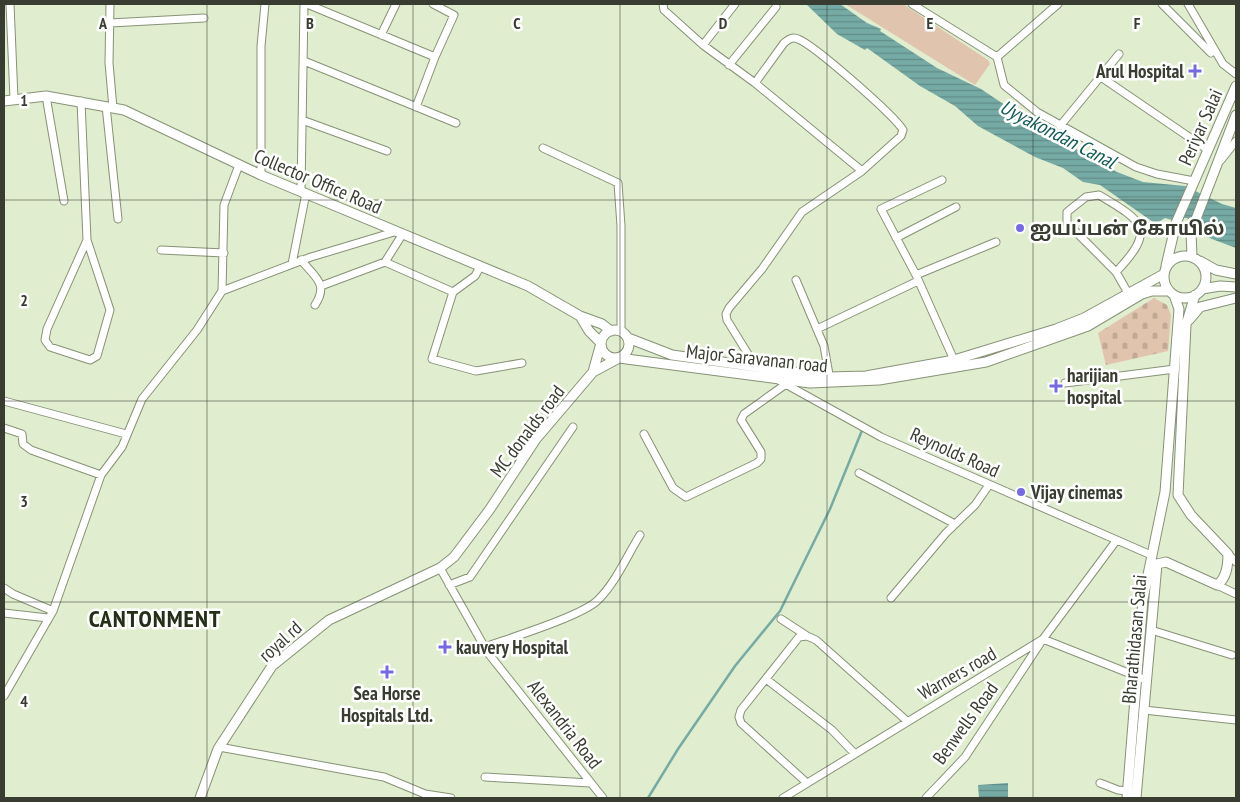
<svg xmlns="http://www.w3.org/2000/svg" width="1240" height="802" viewBox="0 0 1240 802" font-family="'PT Sans Narrow','Noto Sans Tamil',sans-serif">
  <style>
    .green { fill: #e1c4ad }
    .cemetery { fill: url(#cemetery-stones) }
    .water { fill: url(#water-rules) }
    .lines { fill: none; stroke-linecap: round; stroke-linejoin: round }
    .stream { stroke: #76aaa5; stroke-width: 2.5 }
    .minor-casing { stroke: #879276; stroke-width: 9 }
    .major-casing { stroke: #879276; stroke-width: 11 }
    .minor { stroke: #fff; stroke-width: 7 }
    .major { stroke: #fff; stroke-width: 9 }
    .grid { fill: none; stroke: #393d31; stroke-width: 1; stroke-opacity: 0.55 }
    .poi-dot { fill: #7569e4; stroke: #fff; stroke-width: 2 }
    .labels { text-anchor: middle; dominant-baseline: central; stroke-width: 5; stroke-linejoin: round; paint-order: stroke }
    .poi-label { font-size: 19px; font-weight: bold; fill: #393d31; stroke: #fff; text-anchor: start }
    .street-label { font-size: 19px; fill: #393d31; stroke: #fff }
    .water-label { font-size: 20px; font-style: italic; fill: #115b56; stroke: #fff }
    .district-label { font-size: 24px; font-weight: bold; letter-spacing: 1px; fill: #252e16; stroke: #fff }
    .grid-label { font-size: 16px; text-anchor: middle; font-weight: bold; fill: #393d31; stroke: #fff; stroke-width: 5; stroke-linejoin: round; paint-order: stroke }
  </style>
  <defs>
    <pattern id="cemetery-stones" width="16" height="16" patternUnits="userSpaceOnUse" patternTransform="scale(1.25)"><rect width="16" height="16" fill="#e1c4ad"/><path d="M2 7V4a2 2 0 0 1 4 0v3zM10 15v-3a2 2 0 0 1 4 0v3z" fill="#c2a995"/></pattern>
    <pattern id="water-rules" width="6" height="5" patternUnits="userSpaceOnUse" patternTransform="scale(1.25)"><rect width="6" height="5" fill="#76aaa5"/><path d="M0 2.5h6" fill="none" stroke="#628c87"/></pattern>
  </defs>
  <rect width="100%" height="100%" fill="#e0edce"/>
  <path class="green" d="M845 4H903L988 60 990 64 975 85Z"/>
  <path class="cemetery" d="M1154 298 1167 305 1171 315 1168 351 1106 365 1098 333Z"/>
  <path class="water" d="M806 4H840L867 23 881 29 880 31 937 68 981 89 1042 130 1117 172 1143 182 1185 186 1222 204 1236 208V248L1204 236C1199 222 1186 213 1172 220L1165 218 1157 223 1153 222 1100 185 1083 182 1063 168 1035 157 978 126 955 106 920 86 867 48 865 50 837 34Z
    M1008 783V798H979L978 785Z"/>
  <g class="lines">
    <path class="stream" d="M648 798 678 749 735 666 780 611 830 509 863 428"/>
    <defs>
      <path id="minor" d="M10 4 14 99
        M110 4 109 63 113 108
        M307 4 435 57
        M663 4 664 10 703 45 755 83 862 171 802 212 762 269 729 308 726 314 727 320 756 367
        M912 4 997 57 1004 85 1037 112 1136 167 1157 174 1194 181
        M1162 4 1211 53
        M1188 4 1223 64 1236 74
        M110 23 204 18
        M381 35 396 4
        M703 45 735 4
        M997 57 1058 4
        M304 61 456 123
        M729 65 776 7
        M1101 77 1208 150
        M755 83 784 43C788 40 792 36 798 39 814 45 894 115 903 130L901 136 862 171
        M46 96 64 201
        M81 101 87 240 47 329 45 340 50 347 90 360 97 356 110 310 87 240
        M106 106 118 219
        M416 107 435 57 454 15 433 4
        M302 120 387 151
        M1060 126 1119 54
        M543 148 618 183 621 226V331
        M1221 160 1236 141
        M261 175V46L265 4
        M942 180 881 209 916 275 954 360
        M301 191 304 4
        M896 238 956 207
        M161 250 224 253
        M301 260C315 277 329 284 315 305
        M385 262 453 292 432 359 476 371 522 363
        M292 264 306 193
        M1116 272 1067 223V212L1086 197 1099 195C1143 221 1157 229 1116 272L1128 293
        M916 275 996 242
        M796 280 824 346 830 380
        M321 286 385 262 402 235
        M222 291 224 205 239 165
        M453 292 475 276 480 267
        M817 329 918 281
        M780 381 881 437 1151 555
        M1065 383 1175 369
        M4 401 126 434
        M4 428 22 434 23 444 31 450 101 475
        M644 434 673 488 686 497 757 463 761 459V452L741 420 744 414 786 384
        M859 473 955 524
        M1228 554 1236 562
        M440 568 488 653 603 798
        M449 585 470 577 573 427
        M1217 585 1236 594
        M4 588 13 594 53 611
        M891 598 946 533 975 505 989 485
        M4 613 48 618
        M781 619 807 636
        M1151 630 1232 655
        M485 647C510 638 582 616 598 600 616 582 627 556 640 535
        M766 679 832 730 854 753
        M4 696 53 611 101 475 122 447 142 399 197 330 222 291 311 257 394 232
        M1144 710 1236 720
        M219 747 384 777 425 794 451 798
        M485 777 590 783
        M807 783 741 723 739 717 741 710 799 637 807 636 816 640 907 721
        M1100 783 1118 790 1127 791
        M783 798 1043 639 1116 541
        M926 798 965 757 1043 639 1146 680"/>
      <path id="major" d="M4 101 46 96 124 110 261 175 528 286 580 316 602 324 611 331
        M1164 277a21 21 0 1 1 42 0a21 21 0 1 1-42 0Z
        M1192 257 1191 232 1236 115
        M1200 261 1216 270 1236 274
        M1166 266 1176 223 1236 86
        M1202 289 1220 286 1236 287
        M580 316 589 331 601 343 593 372
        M1189 320 1200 307 1236 298
        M601 344a14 14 0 1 1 28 0a14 14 0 1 1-28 0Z
        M628 338 672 355 829 377 866 376 954 360 1056 329 1084 318 1164 274
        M200 798 218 749 272 666 329 620 440 568 454 557 490 509 536 439 593 372 619 358 810 383 879 380 986 362 1088 326 1142 294 1152 291H1169
        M1127 798 1143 599 1165 492 1179 309 1174 295
        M1136 798 1157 564 1166 562 1217 585C1227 578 1228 565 1228 554L1191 515 1178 495 1186 325 1195 295"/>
    </defs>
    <use href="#minor" class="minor-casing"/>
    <use href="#major" class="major-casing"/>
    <use href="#minor" class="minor"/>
    <use href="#major" class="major"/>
  </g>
  <path class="grid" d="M207 4V798M413 4V798M620 4V798M827 4V798M1033 4V798M4 200H1236M4 401H1236M4 602H1236"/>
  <g class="poi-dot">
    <path d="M1192.5 63.5h5v5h5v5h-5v5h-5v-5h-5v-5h5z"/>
    <circle cx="1020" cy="228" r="5"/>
    <path d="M1053.5 378.5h5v5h5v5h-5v5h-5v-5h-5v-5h5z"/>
    <circle cx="1021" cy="492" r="5"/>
    <path d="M442.5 639.5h5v5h5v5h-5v5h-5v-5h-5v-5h5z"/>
    <path d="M384.5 664.5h5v5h5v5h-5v5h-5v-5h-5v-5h5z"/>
  </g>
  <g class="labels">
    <g class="poi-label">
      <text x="1184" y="71" text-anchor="end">Arul Hospital</text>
      <text x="1030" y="228">ஐயப்பன் கோயில்</text>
      <text x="1067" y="375">harijian<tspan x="1067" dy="22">hospital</tspan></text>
      <text x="1031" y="492">Vijay cinemas</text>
      <text x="456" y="647">kauvery Hospital</text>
      <text x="387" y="693" text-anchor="middle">Sea Horse<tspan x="387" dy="22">Hospitals Ltd.</tspan></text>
    </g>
    <g class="street-label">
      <text transform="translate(1200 127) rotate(-66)">Periyar Salai</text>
      <text transform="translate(318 181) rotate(23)">Collector Office Road</text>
      <text transform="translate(757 358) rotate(6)">Major Saravanan road</text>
      <text transform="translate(527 431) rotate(-53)">MC donalds road</text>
      <text transform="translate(955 452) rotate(24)">Reynolds Road</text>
      <text transform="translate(1134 639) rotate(-85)">Bharathidasan Salai</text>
      <text transform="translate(280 641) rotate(-42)">royal rd</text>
      <text transform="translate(957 673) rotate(-30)">Warners road</text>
      <text transform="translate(965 723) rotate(-54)">Benwells Road</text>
      <text transform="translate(565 724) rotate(52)">Alexandria Road</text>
    </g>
    <g class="water-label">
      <text transform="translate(1058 134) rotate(27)">Uyyakondan Canal</text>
    </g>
    <g class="district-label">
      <text x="155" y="618">CANTONMENT</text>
    </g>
  </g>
  <g class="grid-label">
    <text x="103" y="29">A</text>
    <text x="310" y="29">B</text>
    <text x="517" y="29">C</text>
    <text x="723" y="29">D</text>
    <text x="930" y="29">E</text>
    <text x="1137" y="29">F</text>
    <text x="24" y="106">1</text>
    <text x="24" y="306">2</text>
    <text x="24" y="507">3</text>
    <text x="24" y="707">4</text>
  </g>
  <rect width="1240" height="802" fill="none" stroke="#393d31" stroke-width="10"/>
</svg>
